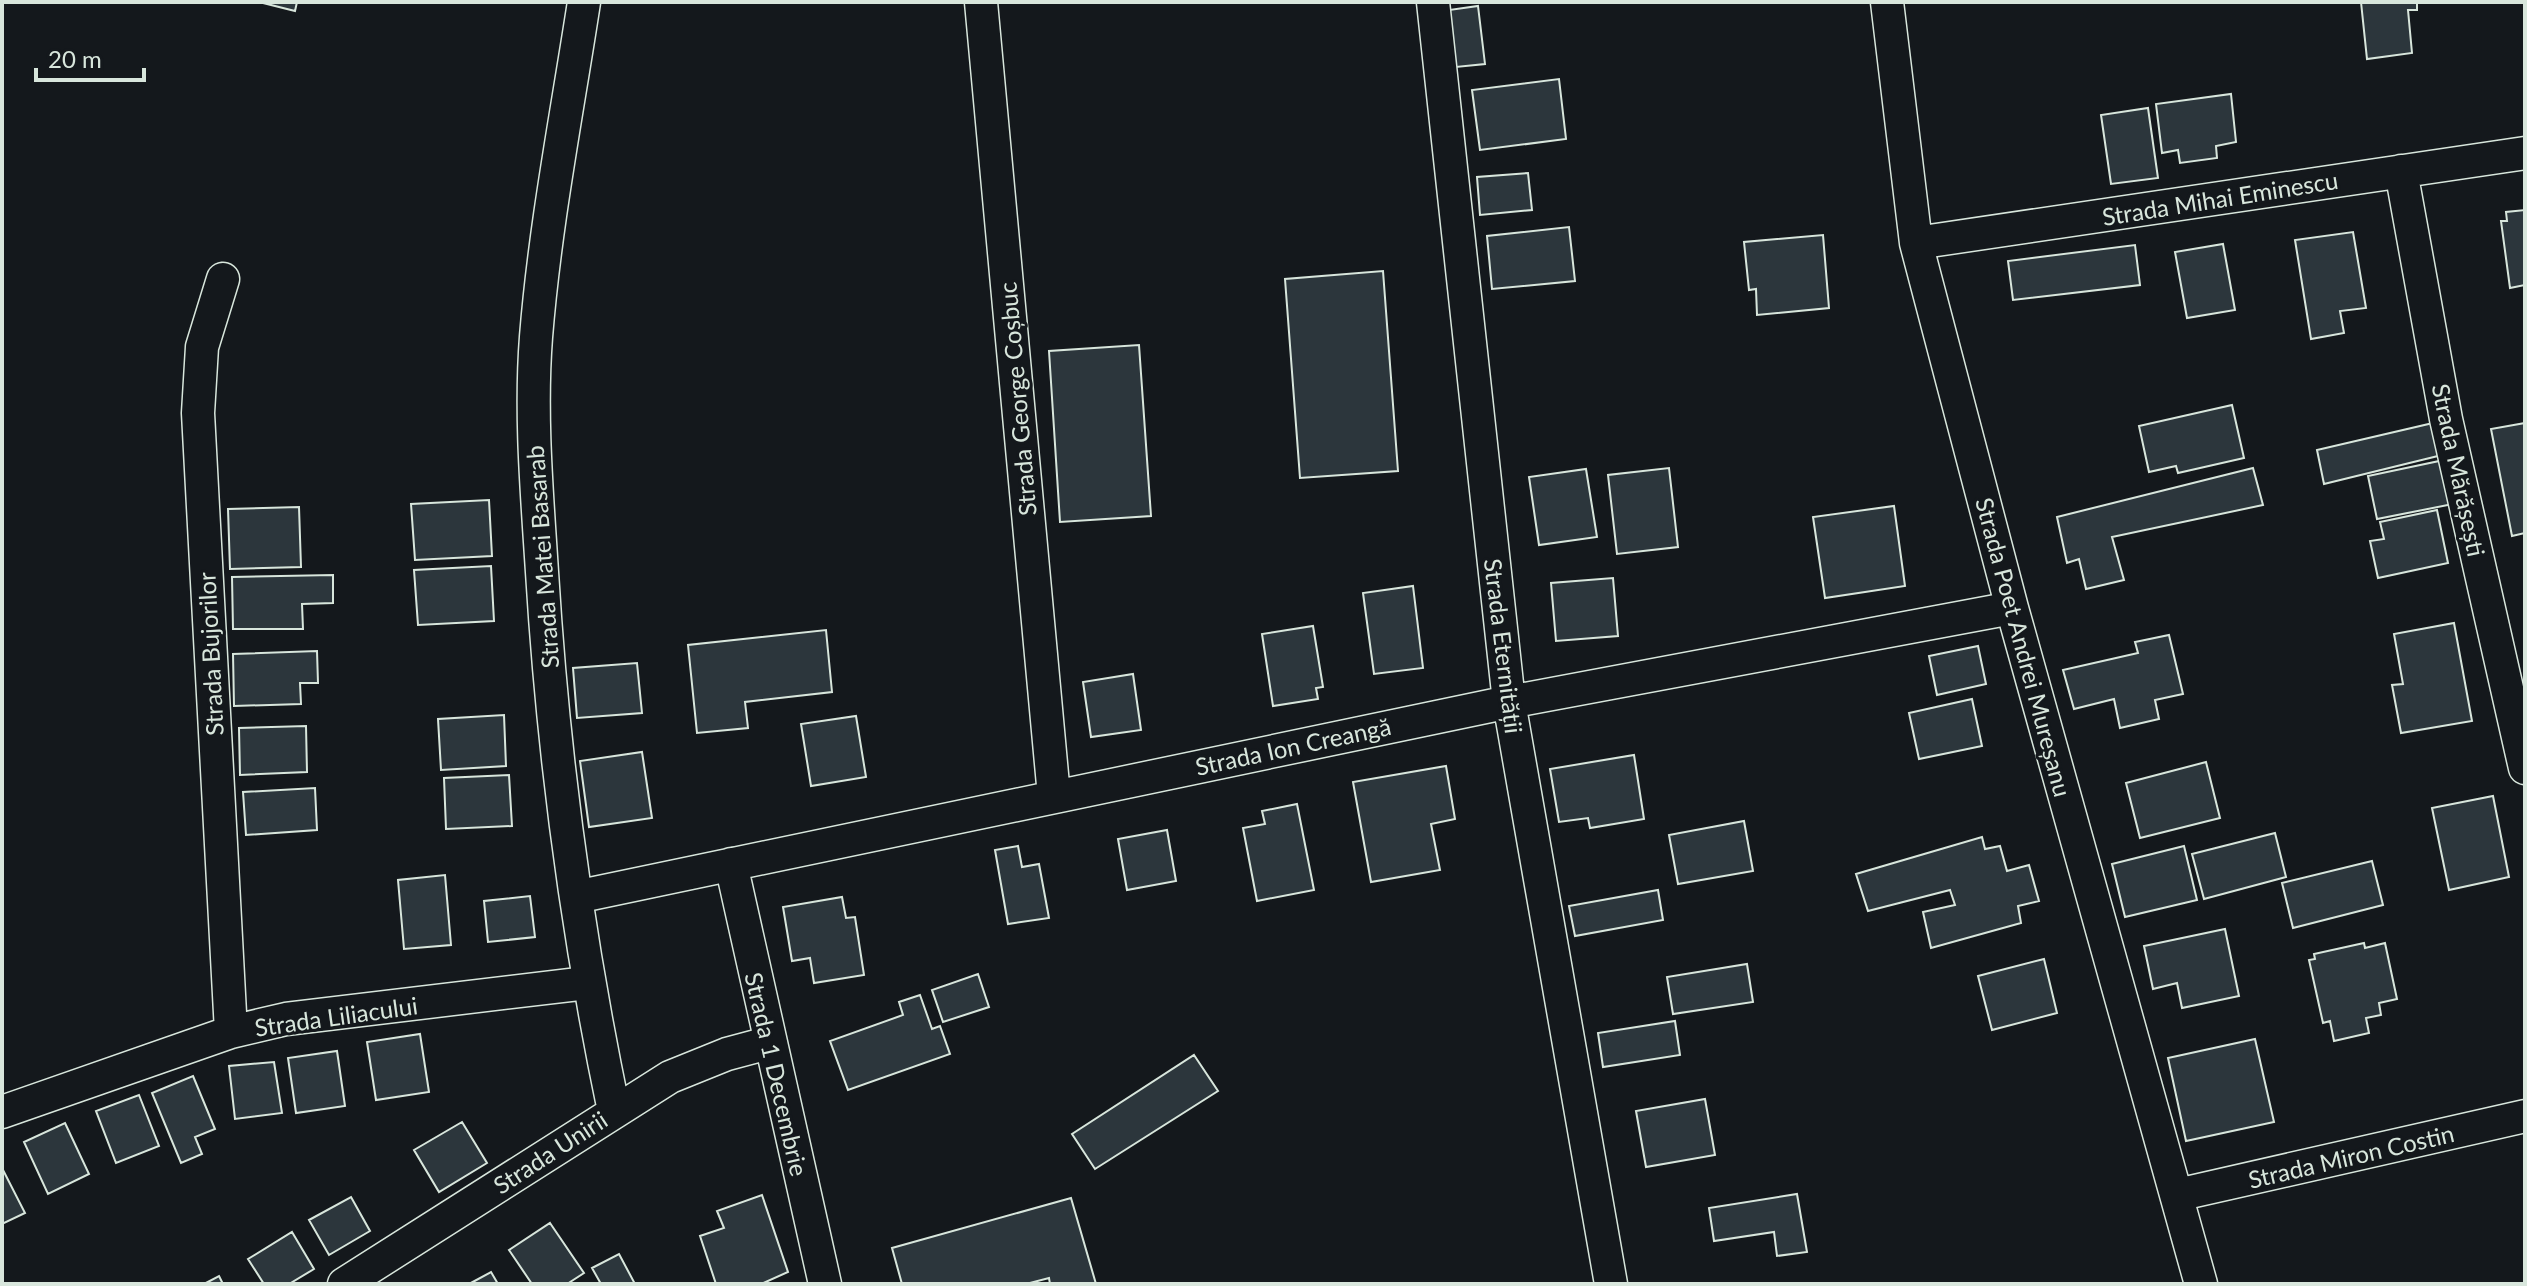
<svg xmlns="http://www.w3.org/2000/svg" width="2527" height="1286" viewBox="0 0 2527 1286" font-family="Lato,sans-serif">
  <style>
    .building { fill: #2c363c; stroke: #d8e6dc; stroke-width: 2 }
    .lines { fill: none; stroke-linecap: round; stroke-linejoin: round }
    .minor-casing { stroke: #d8e6dc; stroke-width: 35 }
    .minor { stroke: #14181c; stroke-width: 32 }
    .labels { text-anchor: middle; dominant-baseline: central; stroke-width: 6; stroke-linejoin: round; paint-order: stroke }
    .street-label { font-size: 24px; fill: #d8e6dc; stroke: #14181c }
  </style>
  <rect width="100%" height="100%" fill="#14181c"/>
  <path class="building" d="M259 2H297L295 11Z
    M2361 2H2417V10H2408L2412 53 2367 59Z
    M1478 6 1485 64 1456 67 1449 10Z
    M1559 79 1566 139 1480 150 1472 90Z
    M2231 94 2236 142 2216 146 2217 158 2180 163 2178 150 2162 153 2156 104Z
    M2148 108 2158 178 2111 184 2101 115Z
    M1528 173 1532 210 1480 215 1477 177Z
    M2525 210V285L2510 288 2501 221H2507L2506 212Z
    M1569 227 1575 281 1492 289 1487 236Z
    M2353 232 2366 308 2340 311 2344 333 2311 339 2295 240Z
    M1823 235 1829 308 1757 315 1756 289 1749 290 1744 242Z
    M2223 244 2235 310 2187 318 2175 252Z
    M2135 245 2140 285 2013 300 2008 261Z
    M1383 271 1398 471 1300 478 1285 279Z
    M1139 345 1151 516 1060 522 1049 351Z
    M2232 405 2244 458 2178 473 2176 466 2149 472 2139 426Z
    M2433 423 2442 455 2324 484 2317 450Z
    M2525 423V533L2512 536 2491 429Z
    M2444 460 2453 504 2377 519 2368 476Z
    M1669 468 1678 547 1617 554 1608 475Z
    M2253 468 2263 505 2112 537 2124 580 2086 589 2079 559 2067 563 2057 517Z
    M1586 469 1597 537 1539 545 1529 477Z
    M489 500 492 556 415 560 411 504Z
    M1894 506 1905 586 1825 598 1813 517Z
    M299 507 301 567 230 569 228 509Z
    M2437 510 2448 563 2378 578 2370 541 2384 539 2380 522Z
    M491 566 494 621 418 625 414 570Z
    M333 575V603L302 604 303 629H233L232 577Z
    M1613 578 1618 636 1556 641 1551 583Z
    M1413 586 1423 668 1374 674 1363 593Z
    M2454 623 2472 721 2401 733 2392 685 2403 684 2394 634Z
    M1313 626 1323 687 1316 688 1318 699 1273 706 1262 634Z
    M826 630 832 692 745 702 748 728 697 733 688 645Z
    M2169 635 2183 694 2155 700 2159 719 2120 728 2114 699 2074 709 2063 670 2138 653 2135 642Z
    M1978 646 1986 684 1937 695 1929 656Z
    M317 651 318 683H300L301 704 234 706 233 654Z
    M637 663 642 713 577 718 573 668Z
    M1133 674 1141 730 1091 737 1083 682Z
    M1972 699 1982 746 1919 759 1909 713Z
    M504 715 506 766 441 770 438 719Z
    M856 716 866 777 811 786 801 724Z
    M306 726 307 772 240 775 239 728Z
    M642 752 652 818 589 827 580 761Z
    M1634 755 1644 819 1590 828 1588 818 1559 822 1550 769Z
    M2206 762 2220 818 2140 838 2126 783Z
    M1446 766 1455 819 1431 824 1440 870 1371 882 1353 782Z
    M509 775 512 826 446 829 444 778Z
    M315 788 317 830 246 835 243 792Z
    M2493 796 2509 877 2449 890 2432 808Z
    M1297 804 1314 890 1257 901 1243 828 1265 824 1262 811Z
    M1744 821 1753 871 1678 884 1669 835Z
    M1167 830 1176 881 1127 890 1118 839Z
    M2275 833 2286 877 2204 899 2192 854Z
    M1982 837 1985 849 2000 846 2007 871 2029 865 2039 901 2018 906 2021 923 1931 948 1923 912 1955 905 1950 890 1868 911 1856 874Z
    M1018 846 1022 867 1039 864 1049 918 1008 924 995 850Z
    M2184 846 2197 900 2125 917 2112 864Z
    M2372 861 2383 905 2293 928 2282 883Z
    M445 875 451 945 404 949 398 880Z
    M1658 890 1663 920 1575 936 1569 906Z
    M530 896 535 937 488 942 484 901Z
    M842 897 846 918 855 917 864 975 814 983 810 958 792 961 783 907Z
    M2225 929 2239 996 2182 1008 2177 983 2153 989 2144 946Z
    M2364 943 2365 948 2385 943 2397 999 2379 1003 2381 1015 2366 1018 2369 1033 2334 1041 2330 1021 2323 1023 2309 960 2315 959 2314 954Z
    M2044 959 2057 1013 1992 1030 1978 976Z
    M1747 964 1753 1002 1673 1014 1667 977Z
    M978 974 989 1007 943 1022 932 990Z
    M920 995 932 1029 940 1026 950 1054 848 1090 830 1041 903 1015 899 1002Z
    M1675 1021 1680 1055 1603 1067 1598 1033Z
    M420 1034 429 1092 376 1100 367 1042Z
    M2255 1039 2274 1122 2186 1141 2168 1058Z
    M337 1051 345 1106 296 1113 288 1058Z
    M1194 1055 1218 1091 1095 1169 1072 1134Z
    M274 1062 282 1113 235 1119 229 1066Z
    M193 1076 215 1129 195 1137 202 1154 181 1163 152 1093Z
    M139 1095 159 1146 116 1163 96 1111Z
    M1705 1099 1715 1155 1646 1167 1636 1111Z
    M462 1122 487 1163 439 1192 414 1150Z
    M65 1123 89 1174 48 1194 24 1142Z
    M2 1168 25 1213 2 1224Z
    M1797 1194 1807 1252 1777 1256 1774 1232 1714 1241 1709 1208Z
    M762 1195 788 1272 761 1284H716L700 1236 724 1228 717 1211Z
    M351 1197 370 1231 329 1255 309 1220Z
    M1071 1198 1096 1284H1050L1049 1278 1026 1284H902L892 1248Z
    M550 1223 584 1273 567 1284H532L509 1250Z
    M292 1232 314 1269 289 1284H264L248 1259Z
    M619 1254 635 1284H601L592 1268Z
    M491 1272 498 1284H469Z
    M219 1276 223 1284H204Z"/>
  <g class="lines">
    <defs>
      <path id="minor" d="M584 2C567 113 545 225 536 337 530 415 537 494 542 572 553 753 577 934 614 1111
        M981 2 1054 796
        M1433 2 1509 702 1611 1284
        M1887 2 1916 243 2012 608 2201 1284
        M2401 171 2446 419 2525 768
        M1916 243 2525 153
        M223 279 202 347 198 413 231 1032
        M731 864 825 1284
        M576 897 1509 702 2012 608
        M2 1112 231 1032 286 1019 587 983
        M2177 1195 2525 1116
        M344 1284 670 1077 727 1054 768 1043"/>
    </defs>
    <use href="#minor" class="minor-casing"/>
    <use href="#minor" class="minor"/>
  </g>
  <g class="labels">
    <g class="street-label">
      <text transform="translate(2220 198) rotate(-9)">Strada Mihai Eminescu</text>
      <text transform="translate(1017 399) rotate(-95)">Strada George Coșbuc</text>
      <text transform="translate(2459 470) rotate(78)">Strada Mărășești</text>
      <text transform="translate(542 557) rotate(-94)">Strada Matei Basarab</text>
      <text transform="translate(1504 646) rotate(83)">Strada Eternității</text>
      <text transform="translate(2024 647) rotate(75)">Strada Poet Andrei Mureșanu</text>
      <text transform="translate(210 654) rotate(-93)">Strada Bujorilor</text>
      <text transform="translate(1293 746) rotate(-12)">Strada Ion Creangă</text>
      <text transform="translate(336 1016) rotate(-8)">Strada Liliacului</text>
      <text transform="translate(777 1074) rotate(77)">Strada 1 Decembrie</text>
      <text transform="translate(550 1152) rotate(-33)">Strada Unirii</text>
      <text transform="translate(2351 1156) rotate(-13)">Strada Miron Costin</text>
    </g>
  </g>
  <rect width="2527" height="1286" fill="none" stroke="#d8e6dc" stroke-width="8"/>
  <path d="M36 68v12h108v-12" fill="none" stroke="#d8e6dc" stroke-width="4"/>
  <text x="48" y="68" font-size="24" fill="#d8e6dc" stroke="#14181c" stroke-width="6" paint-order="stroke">20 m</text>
</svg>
